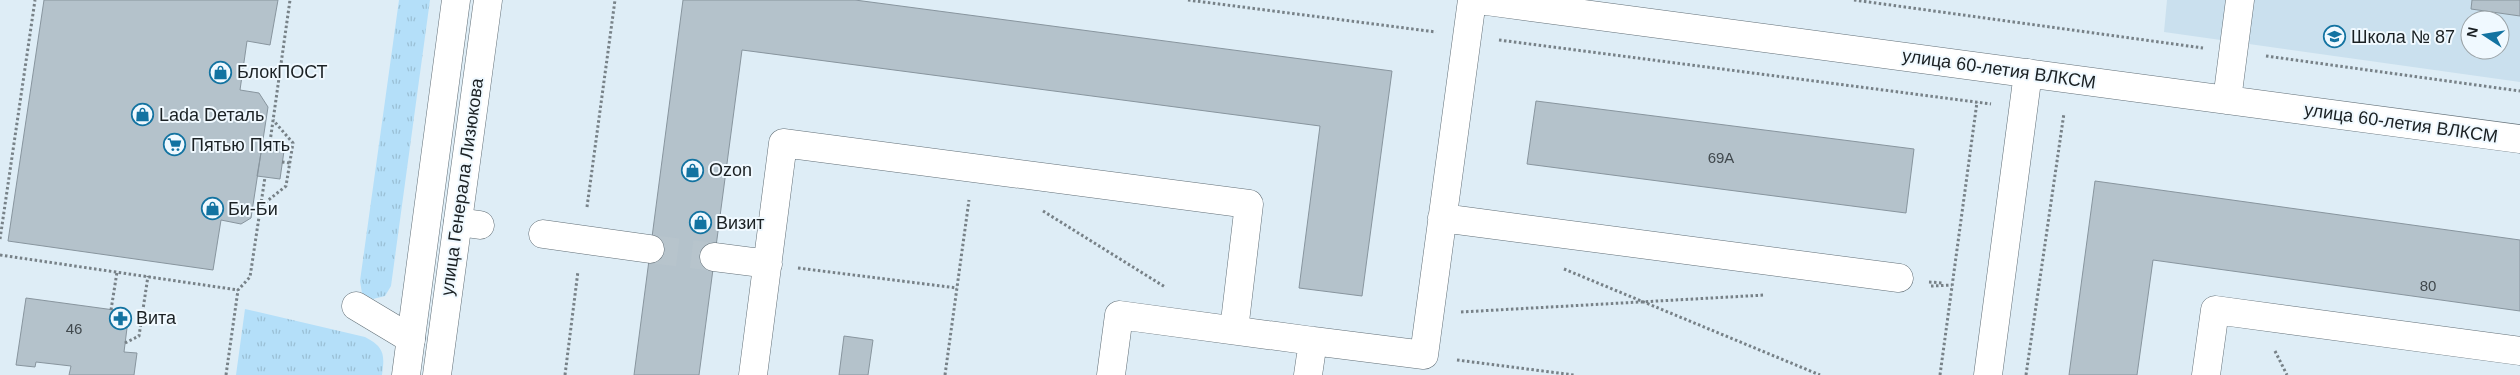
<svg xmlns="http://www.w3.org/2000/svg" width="2520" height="375" viewBox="0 0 2520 375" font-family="Arial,sans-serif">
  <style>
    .built { fill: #cae0ee; fill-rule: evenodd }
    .grass { fill: url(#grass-tufts) }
    .building { fill: #b4c2cb; stroke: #88959e }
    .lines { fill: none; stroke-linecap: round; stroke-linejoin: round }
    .minor-tunnel { stroke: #b7c4cc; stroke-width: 28; stroke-dasharray: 28 14; stroke-linecap: butt }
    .minor-casing { stroke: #626f77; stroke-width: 29 }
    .major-casing { stroke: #626f77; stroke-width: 29 }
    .path { stroke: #778187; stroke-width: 3; stroke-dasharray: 2.5 2.5; stroke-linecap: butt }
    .minor { stroke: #fff; stroke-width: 28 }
    .major { stroke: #fff; stroke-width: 28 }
    .labels { text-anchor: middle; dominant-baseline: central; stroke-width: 4; stroke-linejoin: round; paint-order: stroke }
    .number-label { font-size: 15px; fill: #41494e }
    .poi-label { font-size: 18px; fill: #1b2124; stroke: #f0f9ff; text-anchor: start }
    .street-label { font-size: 18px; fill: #1b2124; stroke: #f0f9ff }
  </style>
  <defs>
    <pattern id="grass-tufts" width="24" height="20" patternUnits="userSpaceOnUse" patternTransform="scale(1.25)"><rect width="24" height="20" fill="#b4dff9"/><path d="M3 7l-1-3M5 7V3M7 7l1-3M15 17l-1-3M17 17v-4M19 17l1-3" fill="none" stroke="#9abfd5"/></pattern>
  </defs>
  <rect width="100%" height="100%" fill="#deedf6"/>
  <path class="built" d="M2167 0H2520V82L2164 32ZM2470 20H2500V50H2470Z"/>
  <path class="grass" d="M399 0H430L391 286 385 296 373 299 362 293 360 281Z
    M245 309 365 337C384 347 385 354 382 375H236Z"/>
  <path class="building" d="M44 0H278L270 45 247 41 240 90 259 93 268 107 251 218 241 224 221 220 213 270 8 241Z
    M683 0H855L1392 71 1362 296 1299 288 1320 126 742 50 699 375H634Z
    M2472 0H2520V16L2471 9Z
    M1536 101 1914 149 1906 213 1527 164Z
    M263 141 285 144 280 179 257 176Z
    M2095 181 2520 240V311L2153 260 2137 375H2069Z
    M26 298 129 312 124 352 137 353 134 375H69L71 366 36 362 35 367 16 365Z
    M844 336 873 340 868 375H839Z"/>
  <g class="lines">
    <path class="minor-tunnel" d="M650 249 714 257"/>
    <defs>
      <path id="minor" d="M1479 0 2520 139
        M2227 100 2240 0
        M1442 218 1899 278
        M458 222 480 225
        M543 234 650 249
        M714 257 768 264
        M356 306 411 339
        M753 375 783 143 1249 204 1234 330
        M1111 375 1119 315 1313 341
        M1308 375 1313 341 1424 355 1472 0
        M1988 375 2028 73
        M2206 375 2215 310 2520 351"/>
      <path id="major" d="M406 375 456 0
        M437 375 488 0"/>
    </defs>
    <use href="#minor" class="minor-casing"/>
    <use href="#major" class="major-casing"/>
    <path class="path" d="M1188 0 1436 32
      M1854 0 2203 48
      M1499 40 1991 104
      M2266 56 2520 91
      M270 142 290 0
      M282 162 290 163
      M261 206 286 186 293 143 273 120
      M587 207 615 0
      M1043 211 1165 287
      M0 239 35 0
      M0 255 238 290
      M798 268 957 288
      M1564 269 1820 375
      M1929 282 1943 283
      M1931 286 1952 285
      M111 310 117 272
      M1461 312 1765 295
      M125 343 139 336 148 276
      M2275 351 2287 375
      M1457 360 1574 375
      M226 375 238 290 250 277 265 177
      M565 375 578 271
      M945 375 969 200
      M1940 375 1977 102
      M2026 375 2064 113"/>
    <use href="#minor" class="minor"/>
    <use href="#major" class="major"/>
  </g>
  <defs>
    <symbol id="school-ring" viewBox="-11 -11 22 22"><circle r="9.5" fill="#f0f9ff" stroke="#1373a1" stroke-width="1.5"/><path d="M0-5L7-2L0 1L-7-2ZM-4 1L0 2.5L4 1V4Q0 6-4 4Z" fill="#1373a1"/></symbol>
    <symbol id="shop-ring" viewBox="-11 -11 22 22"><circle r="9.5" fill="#f0f9ff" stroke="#1373a1" stroke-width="1.5"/><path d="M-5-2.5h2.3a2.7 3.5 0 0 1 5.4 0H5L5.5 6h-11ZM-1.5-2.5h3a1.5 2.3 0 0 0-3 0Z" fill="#1373a1"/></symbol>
    <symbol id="supermarket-ring" viewBox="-11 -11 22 22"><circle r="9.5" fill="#f0f9ff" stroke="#1373a1" stroke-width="1.5"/><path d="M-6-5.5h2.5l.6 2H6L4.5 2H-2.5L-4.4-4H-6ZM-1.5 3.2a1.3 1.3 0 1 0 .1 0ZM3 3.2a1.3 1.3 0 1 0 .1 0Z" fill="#1373a1"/></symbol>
    <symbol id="pharmacy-ring" viewBox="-11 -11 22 22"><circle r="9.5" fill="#f0f9ff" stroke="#1373a1" stroke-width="1.5"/><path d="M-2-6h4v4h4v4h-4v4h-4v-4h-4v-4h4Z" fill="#1373a1"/></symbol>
  </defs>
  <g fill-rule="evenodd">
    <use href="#school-ring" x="2322" y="24" width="25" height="25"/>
    <use href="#shop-ring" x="208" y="60" width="25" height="25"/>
    <use href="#shop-ring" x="130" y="102" width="25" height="25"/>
    <use href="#supermarket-ring" x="162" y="132" width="25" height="25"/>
    <use href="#shop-ring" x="680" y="158" width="25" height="25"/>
    <use href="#shop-ring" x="200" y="196" width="25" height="25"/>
    <use href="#shop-ring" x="688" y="210" width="25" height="25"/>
    <use href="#pharmacy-ring" x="108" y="306" width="25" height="25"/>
  </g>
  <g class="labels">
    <g class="number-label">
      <text x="1721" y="157">69А</text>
      <text x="2428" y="285">80</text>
      <text x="74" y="328">46</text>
    </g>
    <g class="poi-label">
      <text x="2351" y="37">Школа № 87</text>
      <text x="237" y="72">БлокПОСТ</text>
      <text x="159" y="115">Lada Dеталь</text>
      <text x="191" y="145">Пятью Пять</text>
      <text x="709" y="170">Ozon</text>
      <text x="228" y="209">Би-Би</text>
      <text x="716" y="223">Визит</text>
      <text x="136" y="318">Вита</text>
    </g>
    <g class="street-label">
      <text transform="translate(1999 69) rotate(8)">улица 60-летия ВЛКСМ</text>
      <text transform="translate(2401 123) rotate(8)">улица 60-летия ВЛКСМ</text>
      <text transform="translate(462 187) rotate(-82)">улица Генерала Лизюкова</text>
    </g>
  </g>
  <g transform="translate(2485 35) rotate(282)"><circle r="24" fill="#f0f9ff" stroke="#9ba3a7"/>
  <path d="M0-4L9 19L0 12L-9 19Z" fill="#1373a1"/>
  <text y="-8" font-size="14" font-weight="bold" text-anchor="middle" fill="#1b2124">N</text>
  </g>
</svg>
